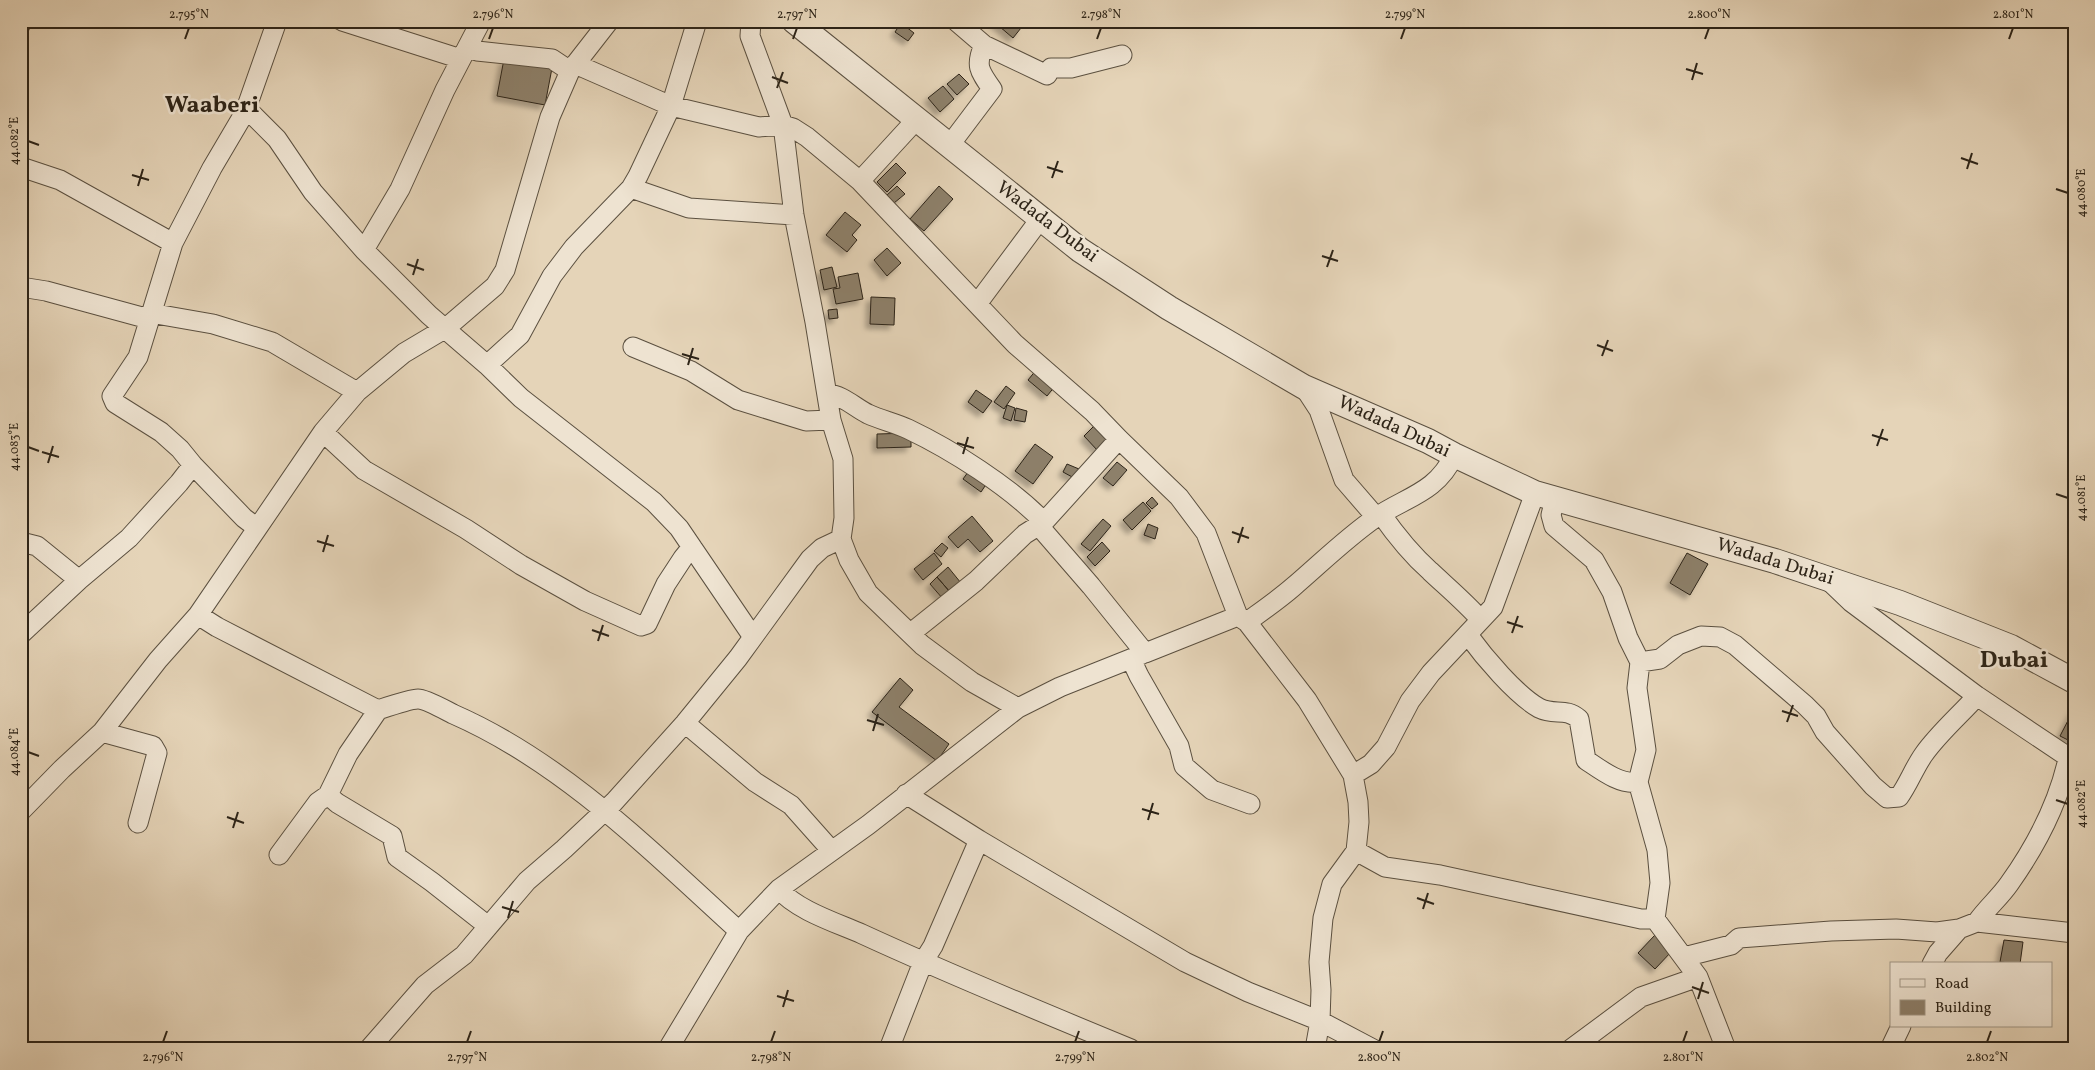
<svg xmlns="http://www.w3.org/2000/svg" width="2095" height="1070" viewBox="0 0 2095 1070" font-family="Vollkorn,serif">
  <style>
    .building { fill: #8d806b; stroke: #2d2418; filter: url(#shadow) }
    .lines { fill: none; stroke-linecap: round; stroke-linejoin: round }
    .minor-casing { stroke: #5b5040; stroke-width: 21 }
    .tertiary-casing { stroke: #5b5040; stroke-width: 26 }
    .minor { stroke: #eee3d1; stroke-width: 19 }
    .tertiary { stroke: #eee3d1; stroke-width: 24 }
    .ticks { fill: none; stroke: #2d2418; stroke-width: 2 }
    .labels { text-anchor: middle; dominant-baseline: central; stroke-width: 5; stroke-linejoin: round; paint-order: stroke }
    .street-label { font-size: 19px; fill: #2d2418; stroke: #eee3d1 }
    .district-label { font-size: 24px; font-weight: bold; fill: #2d2418; stroke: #eee3d1 }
    .neatline { fill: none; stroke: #2d2418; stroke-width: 2 }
    .ticks-label { font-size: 12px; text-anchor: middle; fill: #2d2418 }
  </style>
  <defs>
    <filter id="shadow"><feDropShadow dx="-4.5" dy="4.5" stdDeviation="2.5" flood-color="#0004"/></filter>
  </defs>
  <rect width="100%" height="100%" fill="#e5d4b8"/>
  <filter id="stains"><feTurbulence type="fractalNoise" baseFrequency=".004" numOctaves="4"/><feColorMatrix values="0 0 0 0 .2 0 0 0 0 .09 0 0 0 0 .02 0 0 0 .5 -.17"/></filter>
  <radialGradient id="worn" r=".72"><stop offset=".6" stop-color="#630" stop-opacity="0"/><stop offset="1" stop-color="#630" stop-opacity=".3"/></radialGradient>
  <path class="building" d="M993 21H1013L1021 28 1013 38Z
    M901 23 914 33 908 41 895 32Z
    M504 59 552 68 545 105 497 96Z
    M959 74 969 84 957 95 947 84Z
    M943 86 954 99 940 112 928 98Z
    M896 163 906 173 887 192 877 182Z
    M897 186 905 194 894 203 887 195Z
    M939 186 953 199 924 231 910 219Z
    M845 212 861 225 852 235 857 240 847 252 826 235Z
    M887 248 901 263 887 276 874 260Z
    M832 267 837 287 824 290 820 270Z
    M858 273 863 299 836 304 833 289 840 288 838 277Z
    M871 297 895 298 894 325 870 324Z
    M837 309 838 318 829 319 828 310Z
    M1037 369 1056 385 1047 396 1028 380Z
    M1006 386 1015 393 1004 409 994 402Z
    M976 390 992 401 983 413 968 402Z
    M1007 405 1015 408 1011 421 1003 418Z
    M1016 408 1027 411 1025 422 1014 420Z
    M1099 421 1113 435 1098 451 1084 436Z
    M911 433V447L877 448V434Z
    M1035 444 1053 457 1033 484 1015 471Z
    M1117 462 1127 470 1113 486 1103 478Z
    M1067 464 1079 469 1074 478 1063 472Z
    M971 468 989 480 981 492 963 479Z
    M1152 497 1158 504 1152 509 1146 503Z
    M1143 502 1151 511 1132 530 1123 520Z
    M972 516 993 541 980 552 968 539 958 548 948 537Z
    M1103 519 1111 526 1090 551 1081 544Z
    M1148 524 1158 528 1155 539 1144 535Z
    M1102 542 1110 551 1095 566 1087 557Z
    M942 543 948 548 941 557 934 551Z
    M934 553 942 564 923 580 914 569Z
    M1687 553 1708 564 1690 595 1670 583Z
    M948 567 961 583 950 592 937 577Z
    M937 577 950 592 943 599 930 584Z
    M900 678 913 690 899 707 949 744 937 761 872 712Z
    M2074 709V743L2060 736Z
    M1655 935 1672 951 1655 969 1638 953Z
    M2004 940 2023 942 2020 964 2000 962Z"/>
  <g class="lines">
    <defs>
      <path id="minor" d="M342 21 461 59
        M751 21 750 36 783 125 794 215 815 322 831 420 843 459 844 518 841 539 849 560 868 593 922 645 972 682 1018 708
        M956 21 984 45 1047 75 1051 68H1071L1122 55
        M21 24 22 21
        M467 48 477 51 552 59 570 71
        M575 64 671 106 759 127 783 125 793 128 807 137 860 181 1015 344 1092 411 1119 439 1179 497 1206 533 1238 616 1247 622 1307 700 1353 775 1358 802 1359 822 1356 851 1332 884 1323 918 1319 962 1321 990 1320 1021 1315 1049
        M245 112 253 115 277 139 313 192 364 250 429 315 487 365 521 398 654 502 679 528 753 637
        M949 146 992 89C979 71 975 65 984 45
        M21 167 60 180 173 243
        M860 181 916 120
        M631 188 689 208 794 215
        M364 250 400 189 445 90 481 21
        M21 287 46 291 149 319
        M977 304 1041 218
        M150 313 213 324 272 342 357 392
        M633 347 691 371 738 400 806 421 831 420
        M487 365 520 335 552 276 574 247 631 188 638 176 671 106 697 21
        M1304 387 1319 410 1344 480 1376 517
        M827 394C843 395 854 407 868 414 881 420 895 423 908 429 952 450 1009 486 1044 522
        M323 432 364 470 466 529 521 565 585 601 641 626 647 624 666 584 683 558 692 547
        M1555 499 1551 515 1554 526 1594 560 1612 592 1628 638 1640 662 1637 688 1646 750 1638 782 1657 850 1660 883 1655 919 1698 977 1726 1049
        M1381 514C1395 534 1412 555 1430 571 1447 587 1465 602 1481 620
        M1039 526 1091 586 1145 653
        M256 527 244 518 193 465 180 449 161 432 115 403 112 396 138 357 173 243 212 168 245 112 277 21
        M21 542 37 546 79 580
        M1828 580 1851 602 1977 696 2074 761
        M198 615 217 627 378 710C387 707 410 699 418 699 426 699 445 710 453 714 563 762 651 851 739 931
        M1247 622C1262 611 1278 600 1293 587 1320 564 1345 539 1375 518 1405 497 1437 493 1454 455
        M911 633 976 581 1025 534 1044 522 1119 439
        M21 634 79 580 129 538 179 483 193 465
        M1468 635C1484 657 1516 695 1539 708 1555 716 1565 707 1579 719L1586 760C1601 770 1620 785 1638 782
        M1131 659 1139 676 1179 746 1184 766 1212 790 1250 804
        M1640 662 1660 659 1678 645 1701 636 1720 637 1735 645 1805 705 1816 716 1825 732 1873 786 1887 798 1899 797C1909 783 1914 768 1924 754 1939 733 1960 715 1977 696
        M685 723 755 782 791 805 831 850
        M102 732 153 746 157 753 138 823
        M1353 775 1371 764 1386 747 1410 701 1431 673 1493 607 1535 493
        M906 794 979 840 1185 962 1248 992 1320 1021 1373 1049
        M328 795 337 803 392 836 397 857 432 882 488 926
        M21 811 62 769 102 732 158 660 198 615 323 432 357 392 404 353 446 328 495 286 505 270 550 117 570 71 609 21
        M1356 851 1385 867 1440 875 1641 919H1655
        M279 855 318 802 328 795 348 754 378 710
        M779 889C796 910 837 923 862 934 951 975 1041 1012 1131 1049
        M1977 922C1987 908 2000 897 2009 884 2036 846 2058 804 2068 759
        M1684 957 1731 945 1739 938 1831 931 1896 929 1937 932 1959 929 1977 922 2074 933
        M1932 964 1938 953 1959 929
        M369 1049 425 985 464 955 527 881 564 849 614 802 685 723 738 658 810 559 822 548 841 539
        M668 1049 739 931 779 889 868 825 1018 708 1060 687 1238 616
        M889 1049 923 962 933 946 979 840
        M1571 1049 1641 997 1698 977
        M1890 1049 1901 1026"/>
      <path id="tertiary" d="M794 21 1080 250 1169 308 1304 387 1428 441 1454 455 1535 493 1775 561 1900 603 2011 647 2074 681"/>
    </defs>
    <use href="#minor" class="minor-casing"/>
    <use href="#tertiary" class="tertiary-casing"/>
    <use href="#minor" class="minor"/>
    <use href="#tertiary" class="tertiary"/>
  </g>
  <path class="ticks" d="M185 39 189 28M489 39 493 28M793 39 797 28M1097 39 1101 28M1401 39 1405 28M1705 39 1709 28M2009 39 2013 28M1686 69 1703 74M772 77 788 83M1692 80 1697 63M777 88 783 72M28 141 39 145M1961 158 1978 164M1047 167 1063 172M1967 169 1972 153M132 175 149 180M1052 178 1058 161M138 186 143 169M2056 189 2068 193M1322 256 1338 261M407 264 424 270M1327 267 1333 250M413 275 418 259M1597 345 1613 351M682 354 699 359M1602 356 1608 340M688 365 693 348M1872 435 1888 440M957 443 974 448M1877 446 1883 429M28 447 39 451M42 452 59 457M963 454 968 437M48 463 53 446M2056 494 2068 498M1232 532 1249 538M317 541 334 546M1238 543 1243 527M323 552 328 535M1507 622 1523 627M592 630 609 636M1512 633 1518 616M598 641 603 625M1782 711 1798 716M867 720 884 725M1787 722 1793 705M873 731 878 714M28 752 39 756M2056 800 2068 804M1142 809 1159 814M227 817 244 823M1148 820 1153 803M233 828 238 812M1417 898 1434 904M502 907 519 912M1423 909 1428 893M508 918 513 901M1692 987 1709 993M777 996 794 1001M1698 999 1703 982M783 1007 788 990M163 1042 167 1031M467 1042 471 1031M771 1042 775 1031M1075 1042 1079 1031M1379 1042 1383 1031M1683 1042 1687 1031M1987 1042 1991 1031"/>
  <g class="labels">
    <g class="street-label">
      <text transform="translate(1047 222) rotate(37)">Wadada Dubai</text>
      <text transform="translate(1394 427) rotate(25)">Wadada Dubai</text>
      <text transform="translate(1775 562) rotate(17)">Wadada Dubai</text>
    </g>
    <g class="district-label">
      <text x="212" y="106">Waaberi</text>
      <text x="2014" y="661">Dubai</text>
    </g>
  </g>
  <rect width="2095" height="1070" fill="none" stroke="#e5d4b8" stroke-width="55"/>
  <rect x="1890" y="962" width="162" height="65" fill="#eee3d1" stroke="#a19787"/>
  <rect x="1900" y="979" width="25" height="8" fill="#eee3d1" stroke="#a19787"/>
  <text x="1935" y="988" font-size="15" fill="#2d2418">Road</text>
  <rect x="1900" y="1000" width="25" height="15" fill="#8d806b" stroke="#a19787"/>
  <text x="1935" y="1012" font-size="15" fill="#2d2418">Building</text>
  <rect x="28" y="28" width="2040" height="1014" class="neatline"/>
  <g class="ticks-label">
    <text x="189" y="18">2.795°N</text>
    <text x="493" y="18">2.796°N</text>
    <text x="797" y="18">2.797°N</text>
    <text x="1101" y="18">2.798°N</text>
    <text x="1405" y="18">2.799°N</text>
    <text x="1709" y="18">2.800°N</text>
    <text x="2013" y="18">2.801°N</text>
    <text transform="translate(14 141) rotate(-90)" y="4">44.082°E</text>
    <text transform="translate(2081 193) rotate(-90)" y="4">44.080°E</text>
    <text transform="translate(14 447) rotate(-90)" y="4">44.083°E</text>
    <text transform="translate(2081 498) rotate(-90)" y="4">44.081°E</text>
    <text transform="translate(14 752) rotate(-90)" y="4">44.084°E</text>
    <text transform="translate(2081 804) rotate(-90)" y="4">44.082°E</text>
    <text x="163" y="1061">2.796°N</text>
    <text x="467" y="1061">2.797°N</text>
    <text x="771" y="1061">2.798°N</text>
    <text x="1075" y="1061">2.799°N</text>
    <text x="1379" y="1061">2.800°N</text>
    <text x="1683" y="1061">2.801°N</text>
    <text x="1987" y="1061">2.802°N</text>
  </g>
  <rect width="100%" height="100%" filter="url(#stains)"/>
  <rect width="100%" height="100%" fill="url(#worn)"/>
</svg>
